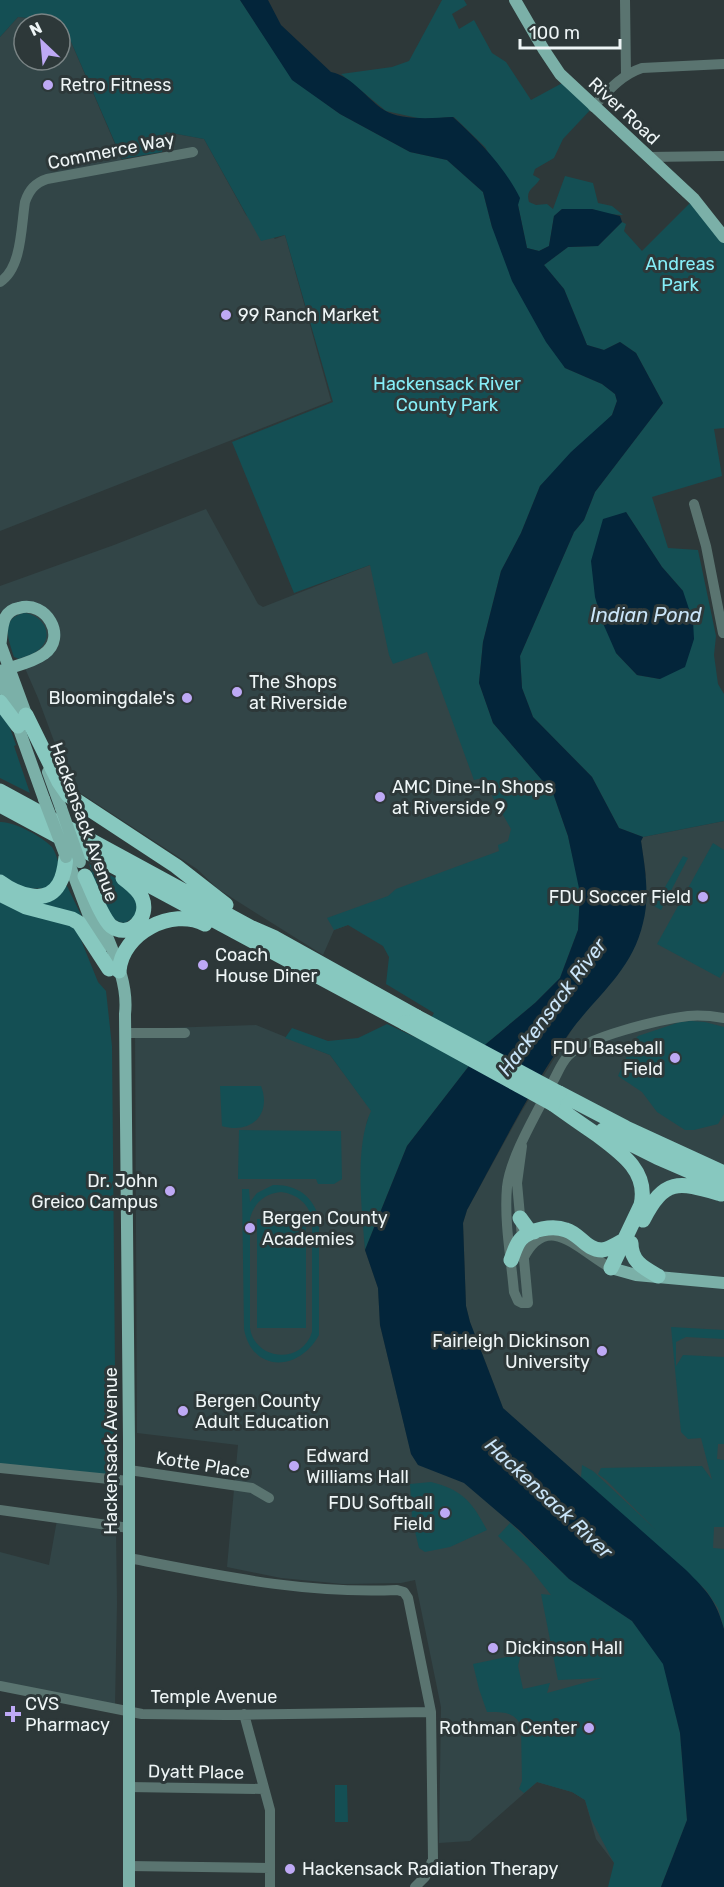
<svg xmlns="http://www.w3.org/2000/svg" width="724" height="1887" viewBox="0 0 724 1887" font-family="Rubik,sans-serif">
  <style>
    .built { fill: #324547; fill-rule: evenodd }
    .green { fill: #144f54; fill-rule: evenodd }
    .water { fill: #03253a }
    .lines { fill: none; stroke-linecap: round; stroke-linejoin: round }
    .minor { stroke: #5a7470; stroke-width: 10 }
    .major { stroke: #7bb0a8; stroke-width: 12 }
    .highway { stroke: #87c8bf; stroke-width: 15 }
    .major-bridge { stroke: #7bb0a8; stroke-width: 12 }
    .highway-bridge { stroke: #87c8bf; stroke-width: 15 }
    .poi-dot { fill: #bea9f5; stroke: #2d3839; stroke-width: 2 }
    .labels { text-anchor: middle; dominant-baseline: central; stroke-width: 6; stroke-linejoin: round; paint-order: stroke }
    .poi-label { font-size: 18px; fill: #eef5f6; stroke: #2d3839; text-anchor: start }
    .street-label { font-size: 18px; fill: #eef5f6; stroke: #2d3839 }
    .park-label { font-size: 18px; fill: #86eef8; stroke: #2d3839 }
    .water-label { font-size: 20px; font-style: italic; fill: #cae5f9; stroke: #2d3839 }
  </style>
  <rect width="100%" height="100%" fill="#2d3839"/>
  <path class="built" d="M18 17 62 21 124 165 176 155 166 132 204 139 246 215 275 239 285 235 331 401 0 531V37ZM24 24H60V60H24Z
    M206 509 258 604 263 607 370 565 479 683 493 723 553 793 501 869 334 930 323 955 218 889 197 869 71 787 38 698 0 611V586L114 545Z
    M724 821V1868L615 1864 596 1839 585 1800 572 1792 537 1782 470 1841 439 1843 441 1707 415 1580 401 1583 343 1584 281 1578 227 1567 238 1445 137 1433 135 1029 256 1025 330 1055 372 1111 367 1121 361 1168 365 1250 378 1288 380 1325 411 1453 418 1464 503 1408 470 1322 466 1306 463 1223 467 1210 520 1114 571 1031 646 875 641 841 643 837Z
    M57 1520 116 1529 117 1603 115 1706 0 1683V1552L49 1565Z"/>
  <path class="green" d="M0 0H240L293 80 340 114 410 152 447 160 483 192 492 227 565 368 602 384 615 394 617 401 612 415 540 486 521 533 501 571 483 642 479 683 493 723 553 793 568 836 581 893 578 930 560 978 535 1003 486 1044 407 1146 365 1250C362 1210 354 1148 371 1111L330 1055 285 1038 292 1028 328 1041 358 1038 387 1024 419 1039 434 1013 386 984 389 957 383 946 348 925 334 930 327 918 388 896 396 889 499 851 498 845 508 841 511 829 482 778 474 780 427 652 393 664 389 655 370 565 294 593 232 442 333 402 285 235 261 241 204 139 166 132 162 152 122 159 62 21 18 17 0 37Z
    M442 0H464L467 5 452 14 459 29 474 20 492 53 506 62 531 100 566 81 593 107 563 139 554 158 535 169 533 175 540 179C535 188 525 189 529 202L536 205 547 204 553 209 565 176 593 183 598 203 612 206 623 215 607 214 592 209H562L554 216 549 246 539 251 527 248 518 205 485 147 454 117 422 119 386 111 341 74 392 67 409 61Z
    M694 199 724 237V428L714 429 722 476 652 497 668 548 698 550 716 636 714 655 718 684 724 694V821L643 837 619 828 592 777 533 717 522 688 520 656 574 532 584 520 595 492 663 403 636 353 620 342 604 350 587 345 564 289 544 265 568 247 598 246 622 222 626 224 624 231 642 251ZM626 512 662 567 683 591 660 679 637 675 616 653Z
    M24 613C44 615 56 637 37 651 32 655 25 656 19 659L14 657C8 638 0 619 24 613Z
    M0 706 5 714 16 745 14 746 30 793 0 778Z
    M0 822C13 821 43 837 52 847 56 853 59 863 60 870L48 888 24 889 0 876Z
    M713 843 724 850V971L720 978 657 944Z
    M683 856 688 858 661 910 654 906Z
    M89 864 125 883 136 894 137 915 125 923C103 922 96 883 89 864Z
    M67 886 84 921 31 900 66 886Z
    M0 900 75 925 98 982 106 991 112 1046 116 1480 0 1465Z
    M691 1021 705 1022 724 1027V1114L718 1124 694 1130H685L657 1112 642 1092 618 1076 634 1040 638 1036 680 1022Z
    M220 1086H261C272 1114 251 1135 222 1126Z
    M239 1130 341 1131 342 1179 334 1184H318L316 1179H238Z
    M273 1185C296 1184 313 1196 319 1218V1335C299 1372 252 1373 244 1329L242 1189H249L250 1202 257 1193ZM281 1192C297 1194 310 1204 312 1221V1332C302 1365 255 1361 250 1328V1218C255 1202 264 1194 281 1192Z
    M257 1219H306V1328H257Z
    M671 1327 724 1330V1339L686 1337 676 1342V1366L683 1355 724 1357V1444H718L717 1459 724 1460V1527H714L713 1548 724 1549V1629L718 1608 706 1590 581 1477 582 1465 593 1471 657 1531 606 1480 598 1474 601 1468 702 1466 712 1480 701 1438 688 1439 681 1432Z
    M431 1482C463 1490 472 1502 487 1530L450 1547 425 1552 419 1548 412 1519 410 1484Z
    M510 1523 569 1579 632 1621 664 1664 680 1733 687 1820 661 1887H608L614 1863 591 1819 585 1800 572 1792 537 1782 524 1793 519 1789 522 1781 521 1726C515 1711 501 1712 487 1712L479 1689 473 1664 521 1654 518 1666 523 1689 550 1683 547 1693 602 1678 558 1680 541 1594 551 1595 528 1566 498 1536Z
    M335 1785H347L348 1822H335Z"/>
  <path class="water" d="M240 0H268L281 25 331 72C353 77 366 98 384 110 401 121 434 118 453 117 479 141 504 166 520 198L518 205 527 248 539 251 549 246 554 216 562 209H592L620 216 622 222 598 246 568 247 544 265 564 289 587 345 604 350 620 342 636 353 663 403 595 492 584 520 574 532 520 656 522 688 533 717 592 777 619 828 643 837 641 841C645 868 650 897 643 923 632 971 597 995 570 1032 531 1087 500 1150 467 1210L463 1223 466 1306 470 1322 503 1408 686 1570C707 1591 716 1600 724 1629V1887H661L687 1820 680 1733 663 1664 632 1621 569 1579 519 1530 464 1483 418 1465 411 1454 380 1325 378 1288 365 1250 407 1146 486 1044 535 1003 560 978 578 930 580 893 568 836 553 793 493 723 479 683 483 642 501 571 521 533 540 486 571 452 612 415 617 401 615 394 602 384 565 368 546 342 512 281 492 227 483 192 447 160 410 152 340 114 292 80Z
    M626 512 662 567 683 591 693 621 694 639 685 667 660 679 637 675 616 653 602 621 595 597 591 561 603 519Z"/>
  <g class="lines">
    <path class="minor" d="M625 0 626 75
      M593 107C608 91 621 75 642 68L724 64
      M648 157 724 156
      M0 282C22 268 21 227 25 202 29 190 35 183 47 179L193 152
      M694 504 706 546 723 633
      M126 1033H185
      M522 1146 517 1183 528 1303H522L518 1301 514 1292C511 1258 504 1221 507 1187 510 1157 538 1111 552 1083 557 1075 561 1063 568 1056 585 1037 662 1019 688 1016 700 1015 712 1016 724 1018
      M523 1259C548 1209 580 1252 611 1268
      M0 1468 129 1481
      M129 1470 252 1488 269 1498
      M0 1510 129 1528
      M129 1558C222 1576 302 1594 397 1590L404 1592 408 1598 431 1712 433 1859 425 1877 415 1887
      M0 1686 142 1714 225 1715 431 1712
      M244 1714 270 1810V1887
      M128 1787 264 1789
      M128 1866 270 1868"/>
    <path class="major" d="M515 0 544 50 560 74 694 199 724 237
      M0 643 29 722
      M0 646C2 637 1 627 5 618 8 612 13 609 19 608 46 600 68 637 44 654 32 663 14 666 0 671
      M0 676 44 799
      M48 772 61 808
      M67 858 101 948
      M98 914C110 946 129 980 125 1014L129 1440V1887
      M611 1268 636 1275 724 1283"/>
    <path class="highway" d="M0 702 18 726
      M26 715 59 782 68 795 176 866 226 905
      M0 791 252 928 275 938 417 1017
      M0 805 405 1023
      M85 876C91 888 102 918 111 926 130 940 150 917 142 898 138 889 130 884 123 878
      M0 882C15 893 46 907 59 884 64 876 65 866 66 857
      M0 894 26 907 72 919 79 923 109 969
      M119 971C122 933 172 907 205 924
      M559 1093 626 1128 724 1173
      M553 1104C567 1114 581 1124 596 1134 620 1152 649 1171 641 1205L611 1268
      M603 1130 657 1157 724 1186
      M520 1218 528 1229 534 1232
      M643 1220C665 1177 679 1182 721 1194
      M631 1243C631 1262 644 1268 658 1276
      M511 1260C514 1253 516 1244 521 1239 531 1229 553 1225 566 1230 580 1234 586 1250 602 1250 610 1249 617 1244 624 1240"/>
    <path class="major-bridge" d="M44 799 66 857
      M61 808 80 862"/>
    <path class="highway-bridge" d="M417 1017 559 1093
      M405 1023 553 1104"/>
  </g>
  <g class="poi-dot">
    <circle cx="48" cy="85" r="6"/>
    <circle cx="226" cy="315" r="6"/>
    <circle cx="237" cy="692" r="6"/>
    <circle cx="187" cy="698" r="6"/>
    <circle cx="380" cy="797" r="6"/>
    <circle cx="703" cy="897" r="6"/>
    <circle cx="203" cy="965" r="6"/>
    <circle cx="675" cy="1058" r="6"/>
    <circle cx="170" cy="1191" r="6"/>
    <circle cx="250" cy="1228" r="6"/>
    <circle cx="602" cy="1351" r="6"/>
    <circle cx="183" cy="1411" r="6"/>
    <circle cx="294" cy="1466" r="6"/>
    <circle cx="445" cy="1513" r="6"/>
    <circle cx="493" cy="1648" r="6"/>
    <path d="M10 1705h6v6h6v6h-6v6h-6v-6h-6v-6h6z"/>
    <circle cx="589" cy="1728" r="6"/>
    <circle cx="290" cy="1869" r="6"/>
  </g>
  <g class="labels">
    <g class="poi-label">
      <text x="60" y="85">Retro Fitness</text>
      <text x="238" y="315">99 Ranch Market</text>
      <text x="249" y="682">The Shops<tspan x="249" dy="21">at Riverside</tspan></text>
      <text x="175" y="698" text-anchor="end">Bloomingdale's</text>
      <text x="392" y="787">AMC Dine-In Shops<tspan x="392" dy="21">at Riverside 9</tspan></text>
      <text x="691" y="897" text-anchor="end">FDU Soccer Field</text>
      <text x="215" y="955">Coach<tspan x="215" dy="21">House Diner</tspan></text>
      <text x="663" y="1048" text-anchor="end">FDU Baseball<tspan x="663" dy="21">Field</tspan></text>
      <text x="158" y="1181" text-anchor="end">Dr. John<tspan x="158" dy="21">Greico Campus</tspan></text>
      <text x="262" y="1218">Bergen County<tspan x="262" dy="21">Academies</tspan></text>
      <text x="590" y="1341" text-anchor="end">Fairleigh Dickinson<tspan x="590" dy="21">University</tspan></text>
      <text x="195" y="1401">Bergen County<tspan x="195" dy="21">Adult Education</tspan></text>
      <text x="306" y="1456">Edward<tspan x="306" dy="21">Williams Hall</tspan></text>
      <text x="433" y="1503" text-anchor="end">FDU Softball<tspan x="433" dy="21">Field</tspan></text>
      <text x="505" y="1648">Dickinson Hall</text>
      <text x="25" y="1704">CVS<tspan x="25" dy="21">Pharmacy</tspan></text>
      <text x="577" y="1728" text-anchor="end">Rothman Center</text>
      <text x="302" y="1869">Hackensack Radiation Therapy</text>
    </g>
    <g class="street-label">
      <text transform="translate(624 111) rotate(43)">River Road</text>
      <text transform="translate(111 151) rotate(-11)">Commerce Way</text>
      <text transform="translate(84 822) rotate(70)">Hackensack Avenue</text>
      <text transform="translate(111 1451) rotate(-90)">Hackensack Avenue</text>
      <text transform="translate(203 1465) rotate(9)">Kotte Place</text>
      <text x="214" y="1697">Temple Avenue</text>
      <text transform="translate(196 1772) rotate(1)">Dyatt Place</text>
    </g>
    <g class="park-label">
      <text x="680" y="264">Andreas<tspan x="680" dy="21">Park</tspan></text>
      <text x="447" y="384">Hackensack River<tspan x="447" dy="21">County Park</tspan></text>
    </g>
    <g class="water-label">
      <text x="646" y="615">Indian Pond</text>
      <text transform="translate(552 1007) rotate(-53)">Hackensack River</text>
      <text transform="translate(549 1498) rotate(43)">Hackensack River</text>
    </g>
  </g>
  <g transform="translate(42 42) rotate(334)"><circle r="28" fill="#2d3839" stroke="#7a8485" stroke-width="1.5"/>
  <path d="M0-4.5L10 22L0 15L-10 22Z" fill="#bea9f5"/>
  <text y="-9" font-size="16" font-weight="bold" text-anchor="middle" fill="#eef5f6">N</text>
  </g>
  <path d="M520 39v9h100v-9" fill="none" stroke="#eef5f6" stroke-width="3"/>
  <text x="529" y="39" font-size="18" fill="#eef5f6" stroke="#2d3839" stroke-width="4.5" paint-order="stroke">100 m</text>
</svg>
